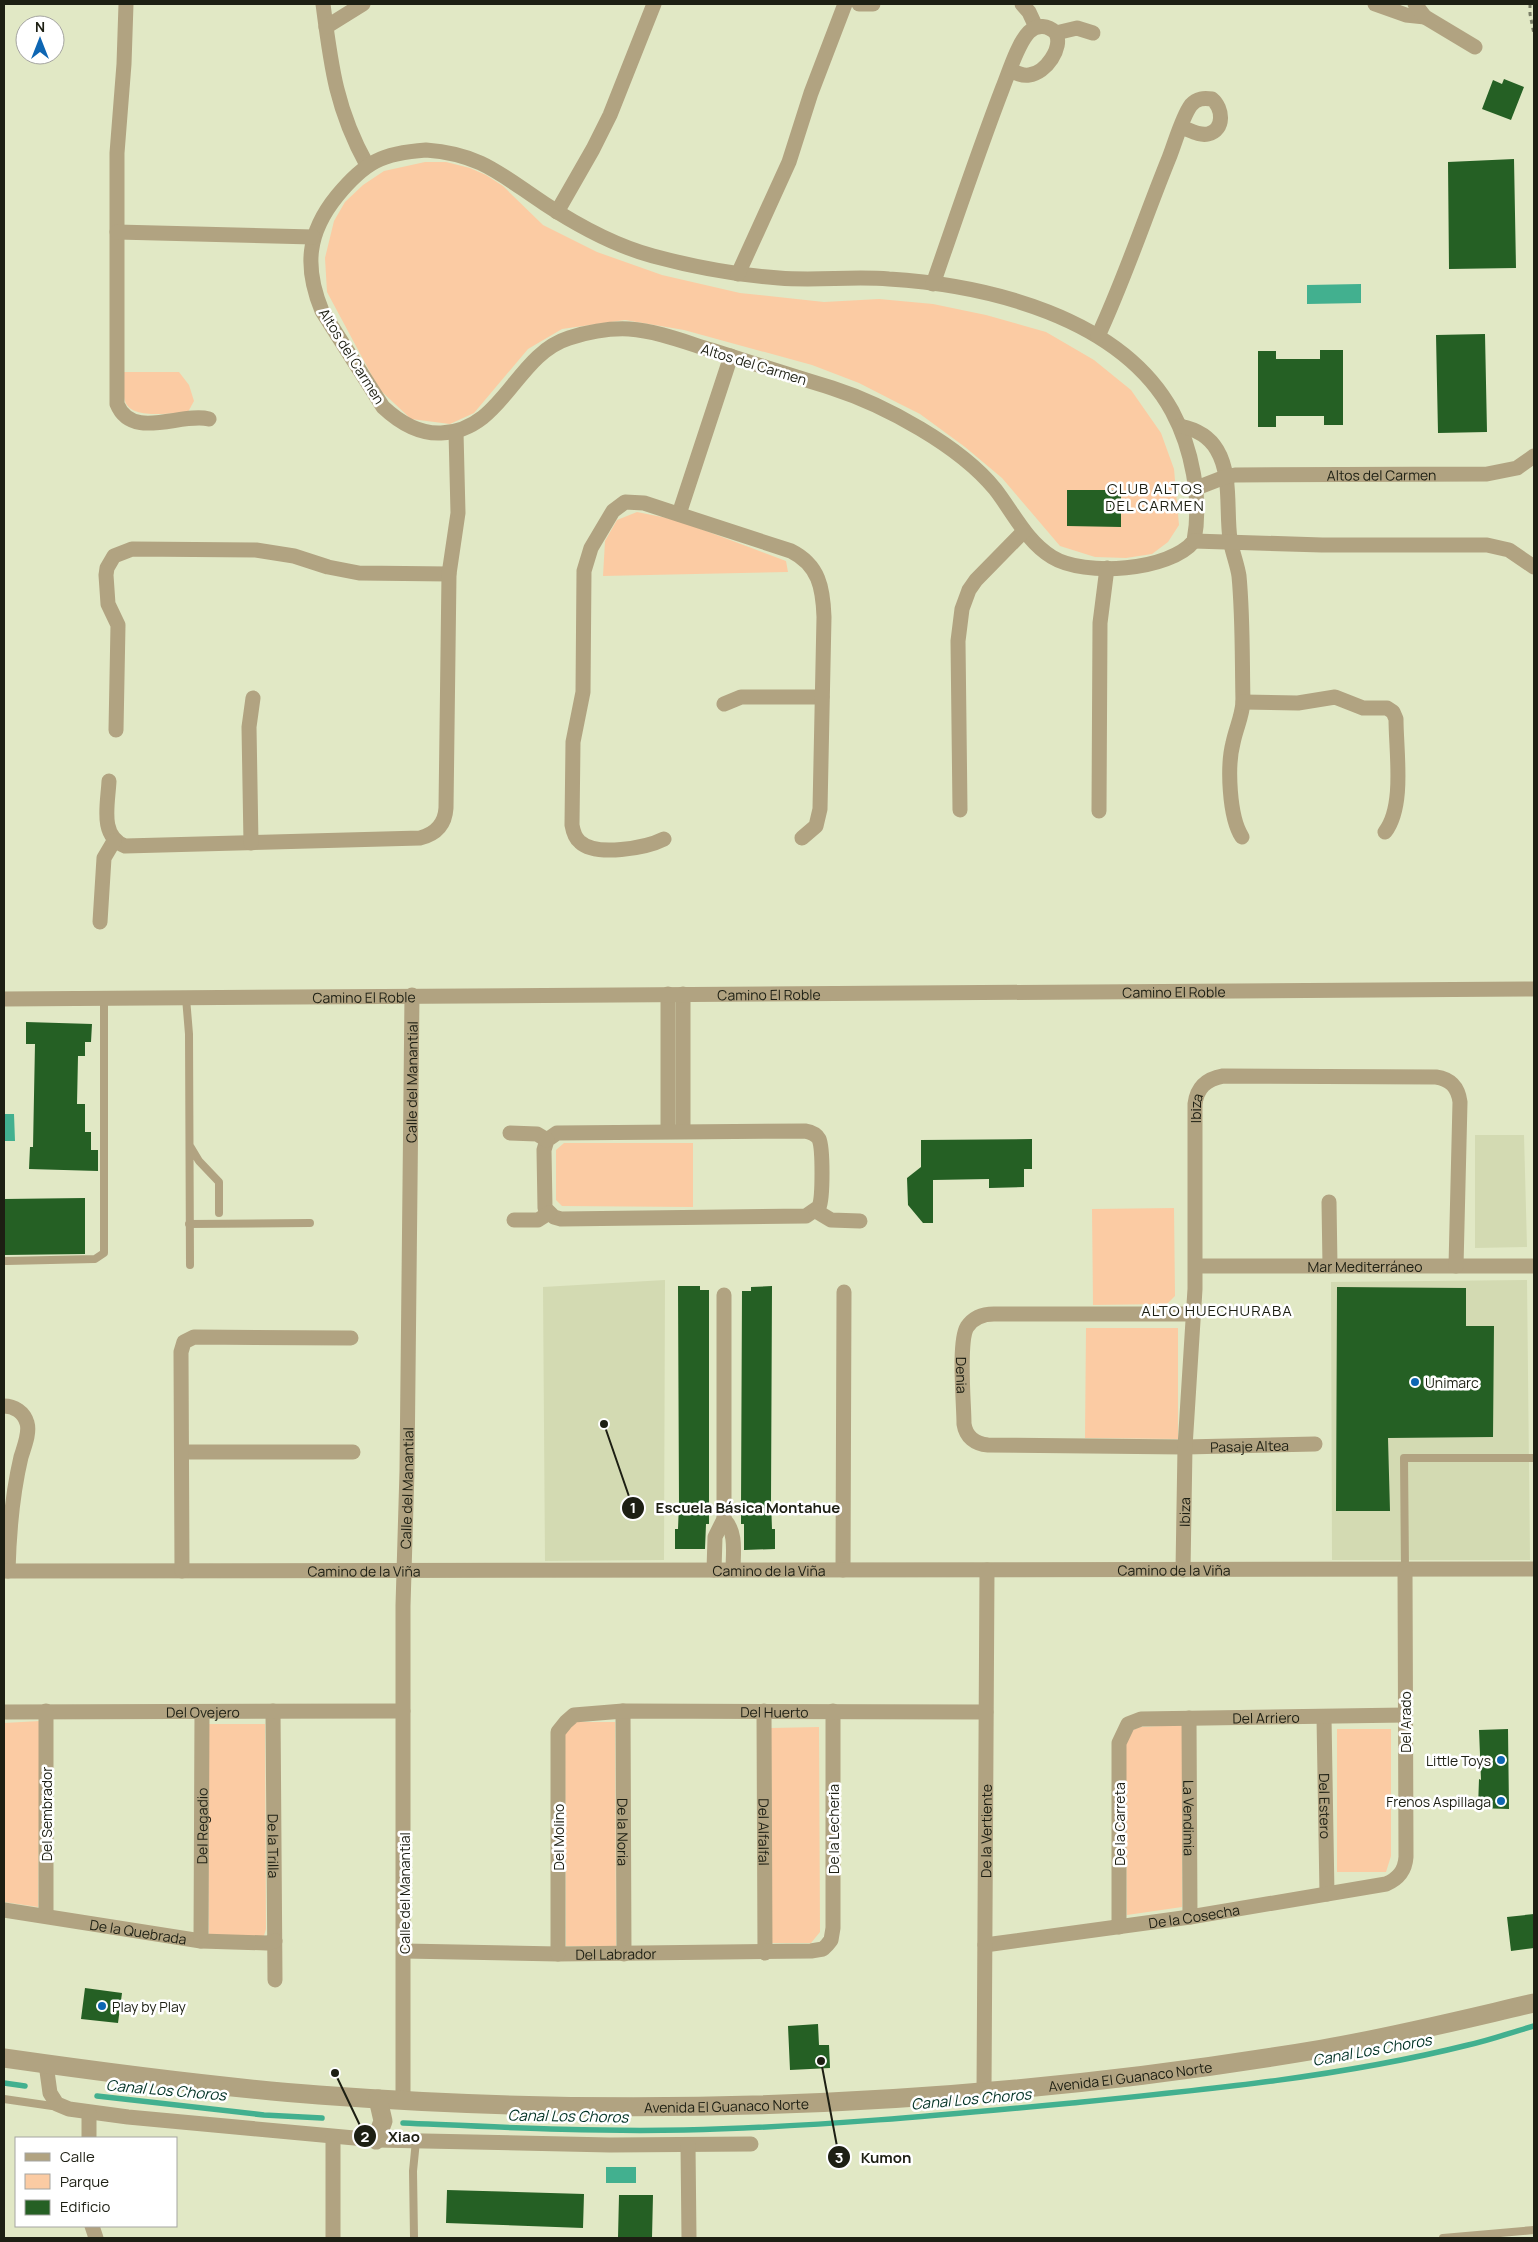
<svg xmlns="http://www.w3.org/2000/svg" width="1538" height="2242" viewBox="0 0 1538 2242" font-family="Manrope,sans-serif">
  <style>
    .built { fill: #d3dab2 }
    .green { fill: #fbcba3 }
    .water { fill: #42b08f }
    .lines { fill: none; stroke-linecap: round; stroke-linejoin: round }
    .stream { stroke: #42b08f; stroke-width: 5.5 }
    .building { fill: #256024 }
    .path { stroke: #7a7e67; stroke-width: 3; stroke-dasharray: 4 4; stroke-linecap: butt }
    .service { stroke: #b1a381; stroke-width: 8 }
    .minor { stroke: #b1a381; stroke-width: 15 }
    .tertiary { stroke: #b1a381; stroke-width: 19 }
    .poi-dot { fill: #0e66b3; stroke: #fff; stroke-width: 2 }
    .labels { text-anchor: middle; dominant-baseline: central; stroke-width: 5; stroke-linejoin: round; paint-order: stroke }
    .street-label { font-size: 14px; fill: #1d1f13; stroke: #fff }
    .poi-label { font-size: 14px; fill: #1d1f13; stroke: #fff; text-anchor: start }
    .neighbourhood-label { font-size: 15px; letter-spacing: 1px; fill: #1d1f13; stroke: #fff }
    .water-label { font-size: 15px; font-style: italic; fill: #003225; stroke: #fff }
    .leader { fill: none; stroke: #1d1f13; stroke-width: 2 }
    .callout-dot { fill: #1d1f13; stroke: #fff; stroke-width: 2 }
    .mark-label { font-size: 15px; text-anchor: middle; font-weight: bold; fill: #fff }
    .callout-label { font-size: 15px; text-anchor: middle; font-weight: bold; fill: #1d1f13; stroke: #fff; stroke-width: 5; stroke-linejoin: round; paint-order: stroke }
  </style>
  <rect width="100%" height="100%" fill="#e1e8c5"/>
  <path class="built" d="M1475 1135H1524L1527 1247 1475 1248Z
    M665 1280 664 1560 545 1561 543 1287Z
    M1527 1280 1530 1560H1332L1331 1282Z"/>
  <path class="green" d="M425 162H446L470 168 486 175 503 186 543 225 597 252 662 275 740 293 824 302 879 299 933 304 986 315 1046 332 1094 360 1131 390 1161 433 1174 469 1179 525 1168 542 1152 554 1126 558 1095 557 1060 546 1002 478 965 447 920 414 898 403 859 383 812 365 684 330 625 320 562 329 528 349 474 413 450 424 411 419 379 389 327 292 325 258 334 221 345 202 363 185 384 171Z
    M124 372H179L189 385 194 401 188 412C173 413 130 420 125 401 122 393 124 381 124 372Z
    M637 512 677 520 786 561 788 572 603 576 605 541 617 520Z
    M564 1143H693V1207L562 1206 556 1200V1150Z
    M1174 1208 1175 1296 1167 1304 1093 1305 1092 1209Z
    M1086 1328H1178V1439L1085 1438Z
    M40 1721 38 1907 4 1902V1723Z
    M574 1722H615L616 1946H566L565 1733Z
    M207 1724H265L266 1929 263 1939 209 1934Z
    M1182 1725V1907L1127 1915 1125 1744 1131 1731 1140 1727Z
    M819 1727 820 1932 811 1943H772L771 1728Z
    M1337 1729H1391V1856L1386 1872H1337Z"/>
  <path class="water" d="M1361 284V303L1307 304V285Z
    M4 1114H14L15 1141H4Z
    M606 2167H636V2183H606Z"/>
  <g class="lines">
    <path class="stream" d="M4 2083 25 2086
      M97 2096 264 2115 322 2118
      M403 2123C497 2127 590 2132 684 2130 814 2127 943 2115 1072 2103 1204 2090 1340 2077 1468 2045 1491 2040 1512 2032 1534 2026"/>
  </g>
  <path class="building" d="M1504 79 1524 87 1511 120 1482 109 1493 80 1502 84Z
    M1514 159 1516 268 1449 269 1448 162Z
    M1485 334 1487 432 1438 433 1436 335Z
    M1320 350H1343V425H1324V416H1276V427H1258V351H1276V359H1320Z
    M1067 490H1121V527L1067 526Z
    M26 1022 92 1024 91 1042H85V1056H78L77 1104H85V1132H91V1150H98V1171L29 1169 30 1147H33L35 1044H26Z
    M1032 1139V1169H1024V1187L989 1188V1179L933 1180V1223H923L908 1205 907 1178 921 1167V1140Z
    M85 1198V1254L4 1255V1199Z
    M678 1286H700V1290H709V1524H706L705 1549H675V1529H678L679 1504Z
    M772 1286 771 1501 772 1529H775V1549L744 1550V1524H741V1507L742 1291H751V1287Z
    M1337 1287 1466 1288V1326H1494L1493 1437 1388 1438 1390 1511H1336Z
    M1508 1729 1509 1809 1478 1808 1479 1779 1481 1780 1479 1730Z
    M1534 1914V1948L1511 1951 1507 1917Z
    M85 1988 122 1993 118 2023 81 2019Z
    M818 2024 819 2045H829L830 2068 790 2070 788 2026Z
    M447 2190 584 2194 583 2228 446 2223Z
    M619 2195H653L652 2238H618Z"/>
  <g class="lines">
    <path class="path" d="M1530 4V14L1534 34"/>
    <path class="service" d="M186 998 189 1034 190 1265
      M190 1146 199 1161 219 1182V1213
      M189 1224 310 1223
      M6 1261 95 1259 104 1253V999
      M1405 1569 1404 1458H1534
      M4 2099 59 2107
      M414 2238 413 2171 416 2141
      M1443 2238 1534 2230"/>
    <g class="minor">
      <path d="M126 4 124 64 117 153V404C132 441 181 412 209 419"/>
      <path d="M323 4C331 66 336 109 367 165"/>
      <path d="M859 4H873"/>
      <path d="M1022 4 1029 12 1036 27"/>
      <path d="M1375 4 1406 15 1425 17"/>
      <path d="M1415 4 1425 17 1475 47"/>
      <path d="M326 27 363 4"/>
      <path d="M1056 33 1077 28 1093 33"/>
      <path d="M426 150C481 154 501 175 545 204 577 225 616 246 653 256 694 267 736 275 779 278 816 281 853 276 889 279 988 285 1120 317 1172 411 1192 448 1202 499 1194 541 1170 571 1084 577 1052 557 1026 541 1013 512 995 489 960 446 885 405 832 388 792 376 752 363 711 350 685 342 657 331 629 329 610 328 588 332 569 338 515 355 503 431 441 433 418 434 399 422 383 407L322 311C304 267 307 233 337 196 365 162 382 153 426 150Z"/>
      <path d="M557 212 593 149 610 115 654 4"/>
      <path d="M117 232 313 237"/>
      <path d="M738 274 789 162 811 93 845 4"/>
      <path d="M933 284C956 218 978 152 1003 87 1009 72 1018 43 1029 32 1037 24 1048 25 1056 33 1063 48 1046 73 1029 75 1022 76 1016 73 1010 70"/>
      <path d="M1098 336C1125 278 1145 217 1169 158 1175 143 1182 117 1191 105 1197 98 1204 98 1212 99 1223 108 1225 130 1208 134 1199 136 1190 130 1181 127"/>
      <path d="M1180 426C1195 429 1209 436 1217 450 1232 475 1226 511 1230 539 1232 552 1237 563 1239 576 1243 618 1242 660 1243 702 1242 717 1236 728 1233 743 1227 766 1229 817 1242 837"/>
      <path id="s1" d="M1194 489 1225 477 1235 475 1487 474 1517 468 1534 456"/>
      <path d="M679 514 731 356"/>
      <path d="M1194 541 1322 545H1487L1509 550 1534 567"/>
      <path d="M1243 702 1298 703 1335 697 1363 708H1387L1393 712 1396 719C1396 752 1405 806 1385 832"/>
      <path d="M724 704 741 697H822"/>
      <path d="M116 730 118 625 108 604 106 575 107 568 114 556 132 549 256 550 294 556 328 567 359 573 449 574"/>
      <path d="M109 781C108 804 99 836 125 846L420 838C436 834 445 824 446 808L449 574 458 513 456 432"/>
      <path d="M960 810 958 641 962 609 969 590 976 580 1024 531"/>
      <path d="M1099 811 1100 623 1107 568"/>
      <path d="M664 839C646 848 596 857 580 842 575 838 573 831 572 825L573 742 583 692 584 571 591 548 613 511 625 502 644 503 791 551C819 565 823 588 824 617L820 809 816 826 802 838"/>
      <path d="M251 843 249 727 253 698"/>
      <path d="M100 922 104 858 114 841"/>
      <path d="M668 994V1131"/>
      <path d="M683 994V1131"/>
      <path id="s2" d="M4 999 1534 989"/>
      <path d="M805 1131C811 1132 816 1134 819 1139 823 1148 823 1198 819 1207L806 1216 561 1219 554 1217 545 1208 544 1150 547 1140 557 1133Z"/>
      <path d="M510 1133 537 1134 547 1140"/>
      <path d="M1329 1202 1330 1266"/>
      <path d="M816 1211 831 1220 860 1221"/>
      <path d="M514 1220H538L549 1213"/>
      <path id="s3" d="M1196 1266H1534"/>
      <path id="s4" d="M1194 1314H994C983 1314 973 1318 967 1327 958 1342 964 1404 964 1424 966 1437 975 1444 988 1445L1185 1447 1315 1444"/>
      <path d="M4 1406C14 1406 24 1412 27 1423 30 1433 24 1447 21 1457 12 1495 9 1532 8 1571"/>
      <path d="M182 1452H353"/>
      <path d="M724 1519C737 1533 733 1553 733 1570"/>
      <path d="M714 1570 715 1537 724 1519V1295"/>
      <path d="M843 1570 844 1292"/>
      <path id="s5" d="M1183 1570 1185 1447 1195 1289V1104C1197 1088 1206 1079 1223 1076L1436 1077C1450 1079 1458 1087 1460 1102L1456 1266"/>
      <path id="s6" d="M4 1571 1534 1569"/>
      <path d="M182 1571 181 1352 184 1342 194 1337 351 1338"/>
      <path id="s7" d="M273 1711 275 1980"/>
      <path id="s8" d="M623 1711 624 1954"/>
      <path id="s9" d="M764 1711 765 1953"/>
      <path id="s10" d="M4 1712 403 1711"/>
      <path id="s11" d="M1324 1717 1327 1894"/>
      <path id="s12" d="M1189 1718 1190 1917"/>
      <path id="s13" d="M4 1910 201 1941 267 1943 275 1941"/>
      <path d="M46 1916V1711"/>
      <path id="s14" d="M1119 1927V1743L1128 1724 1141 1719 1405 1715"/>
      <path id="s15" d="M201 1941 202 1712"/>
      <path id="s16" d="M985 1945 1190 1917 1386 1884C1398 1879 1405 1871 1406 1857L1405 1569"/>
      <path id="s17" d="M404 1951 558 1954 811 1951 823 1949 827 1945 831 1940 833 1928V1711"/>
      <path id="s18" d="M558 1954V1732L566 1722 574 1715 623 1711 986 1712"/>
      <path d="M46 2064 50 2093 57 2104 69 2109 128 2117 376 2140 610 2145 751 2144"/>
      <path id="s19" d="M984 2092 987 1570"/>
      <path id="s20" d="M403 2100V1606L407 1471 412 995"/>
      <path d="M89 2138V2113"/>
      <path d="M688 2145 689 2238"/>
      <path d="M92 2226 96 2238"/>
      <path d="M333 2238V2137"/>
    </g>
    <g class="tertiary">
      <path id="s21" d="M4 2058C109 2073 213 2087 319 2095 654 2120 991 2105 1322 2049 1393 2037 1465 2019 1534 2003"/>
      <path d="M376 2140 383 2121 378 2099"/>
    </g>
  </g>
  <g class="poi-dot">
    <circle cx="1415" cy="1382" r="5"/>
    <circle cx="1501" cy="1760" r="5"/>
    <circle cx="1501" cy="1801" r="5"/>
    <circle cx="102" cy="2006" r="5"/>
  </g>
  <g class="labels">
    <g class="street-label">
      <text transform="translate(352 356) rotate(58)">Altos del Carmen</text>
      <text transform="translate(754 364) rotate(17)">Altos del Carmen</text>
      <text stroke="none"><textPath href="#s1" startOffset="190">Altos del Carmen</textPath></text>
      <text stroke="none"><textPath href="#s2" startOffset="1170">Camino El Roble</textPath></text>
      <text stroke="none"><textPath href="#s2" startOffset="765">Camino El Roble</textPath></text>
      <text stroke="none"><textPath href="#s2" startOffset="360">Camino El Roble</textPath></text>
      <text stroke="none"><textPath href="#s20" startOffset="1018">Calle del Manantial</textPath></text>
      <text stroke="none"><textPath href="#s5" startOffset="462">Ibiza</textPath></text>
      <text stroke="none"><textPath href="#s3" startOffset="169">Mar Mediterráneo</textPath></text>
      <text stroke="none"><textPath href="#s4" startOffset="280">Denia</textPath></text>
      <text stroke="none"><textPath href="#s4" startOffset="625">Pasaje Altea</textPath></text>
      <text stroke="none"><textPath href="#s20" startOffset="612">Calle del Manantial</textPath></text>
      <text stroke="none"><textPath href="#s5" startOffset="58">Ibiza</textPath></text>
      <text stroke="none"><textPath href="#s6" startOffset="765">Camino de la Viña</textPath></text>
      <text stroke="none"><textPath href="#s6" startOffset="1170">Camino de la Viña</textPath></text>
      <text stroke="none"><textPath href="#s6" startOffset="360">Camino de la Viña</textPath></text>
      <text stroke="none"><textPath href="#s18" startOffset="446">Del Huerto</textPath></text>
      <text stroke="none"><textPath href="#s10" startOffset="199">Del Ovejero</textPath></text>
      <text stroke="none"><textPath href="#s14" startOffset="344">Del Arriero</textPath></text>
      <text transform="translate(1405 1722) rotate(-90)">Del Arado</text>
      <text stroke="none"><textPath href="#s11" startOffset="89">Del Estero</textPath></text>
      <text transform="translate(46 1814) rotate(-90)">Del Sembrador</text>
      <text stroke="none"><textPath href="#s12" startOffset="100">La Vendimia</textPath></text>
      <text transform="translate(1119 1824) rotate(-90)">De la Carreta</text>
      <text stroke="none"><textPath href="#s15" startOffset="115">Del Regadio</textPath></text>
      <text transform="translate(833 1829) rotate(-90)">De la Lecheria</text>
      <text stroke="none"><textPath href="#s19" startOffset="261">De la Vertiente</textPath></text>
      <text stroke="none"><textPath href="#s8" startOffset="121">De la Noria</textPath></text>
      <text stroke="none"><textPath href="#s9" startOffset="121">Del Alfalfal</textPath></text>
      <text transform="translate(558 1837) rotate(-90)">Del Molino</text>
      <text stroke="none"><textPath href="#s7" startOffset="135">De la Trilla</textPath></text>
      <text transform="translate(404 1893) rotate(-90)">Calle del Manantial</text>
      <text stroke="none"><textPath href="#s16" startOffset="211">De la Cosecha</textPath></text>
      <text stroke="none"><textPath href="#s13" startOffset="136">De la Quebrada</textPath></text>
      <text stroke="none"><textPath href="#s17" startOffset="212">Del Labrador</textPath></text>
      <text stroke="none"><textPath href="#s21" startOffset="1130">Avenida El Guanaco Norte</textPath></text>
      <text stroke="none"><textPath href="#s21" startOffset="725">Avenida El Guanaco Norte</textPath></text>
    </g>
    <g class="poi-label">
      <text x="1425" y="1382">Unimarc</text>
      <text x="1491" y="1760" text-anchor="end">Little Toys</text>
      <text x="1491" y="1801" text-anchor="end">Frenos Aspillaga</text>
      <text x="112" y="2006">Play by Play</text>
    </g>
    <g class="neighbourhood-label">
      <text x="1155" y="488">CLUB ALTOS<tspan x="1155" dy="17">DEL CARMEN</tspan></text>
      <text x="1217" y="1310">ALTO HUECHURABA</text>
    </g>
    <g class="water-label">
      <text transform="translate(1372 2050) rotate(-10)">Canal Los Choros</text>
      <text transform="translate(166 2090) rotate(5)">Canal Los Choros</text>
      <text transform="translate(971 2099) rotate(-5)">Canal Los Choros</text>
      <text transform="translate(568 2116) rotate(1)">Canal Los Choros</text>
    </g>
  </g>
  <path class="leader" d="M604 1424L633 1508M335 2073L365 2136M821 2061L839 2157"/>
  <g class="callout-dot">
    <circle cx="604" cy="1424" r="5"/>
    <circle cx="335" cy="2073" r="5"/>
    <circle cx="821" cy="2061" r="5"/>
    <circle cx="633" cy="1508" r="12"/>
    <circle cx="365" cy="2136" r="12"/>
    <circle cx="839" cy="2157" r="12"/>
  </g>
  <g class="mark-label">
    <text x="633" y="1513">1</text>
    <text x="365" y="2142">2</text>
    <text x="839" y="2163">3</text>
  </g>
  <g class="callout-label">
    <text x="748" y="1513">Escuela Básica Montahue</text>
    <text x="404" y="2142">Xiao</text>
    <text x="886" y="2163">Kumon</text>
  </g>
  <rect width="1538" height="2242" fill="none" stroke="#1d1f13" stroke-width="10"/>
  <rect x="15" y="2137" width="162" height="90" fill="#ffffff" stroke="#a5a5a1"/>
  <rect x="25" y="2153" width="25" height="8" fill="#b1a381" stroke="#a5a5a1"/>
  <text x="60" y="2162" font-size="15" fill="#1d1f13">Calle</text>
  <rect x="25" y="2174" width="25" height="15" fill="#fbcba3" stroke="#a5a5a1"/>
  <text x="60" y="2187" font-size="15" fill="#1d1f13">Parque</text>
  <rect x="25" y="2200" width="25" height="15" fill="#256024" stroke="#a5a5a1"/>
  <text x="60" y="2212" font-size="15" fill="#1d1f13">Edificio</text>
  <g transform="translate(40 40)"><circle r="24" fill="#ffffff" stroke="#a5a5a1"/>
  <path d="M0-4L9 19L0 12L-9 19Z" fill="#0e66b3"/>
  <text y="-8" font-size="14" font-weight="bold" text-anchor="middle" fill="#1d1f13">N</text>
  </g>
</svg>
